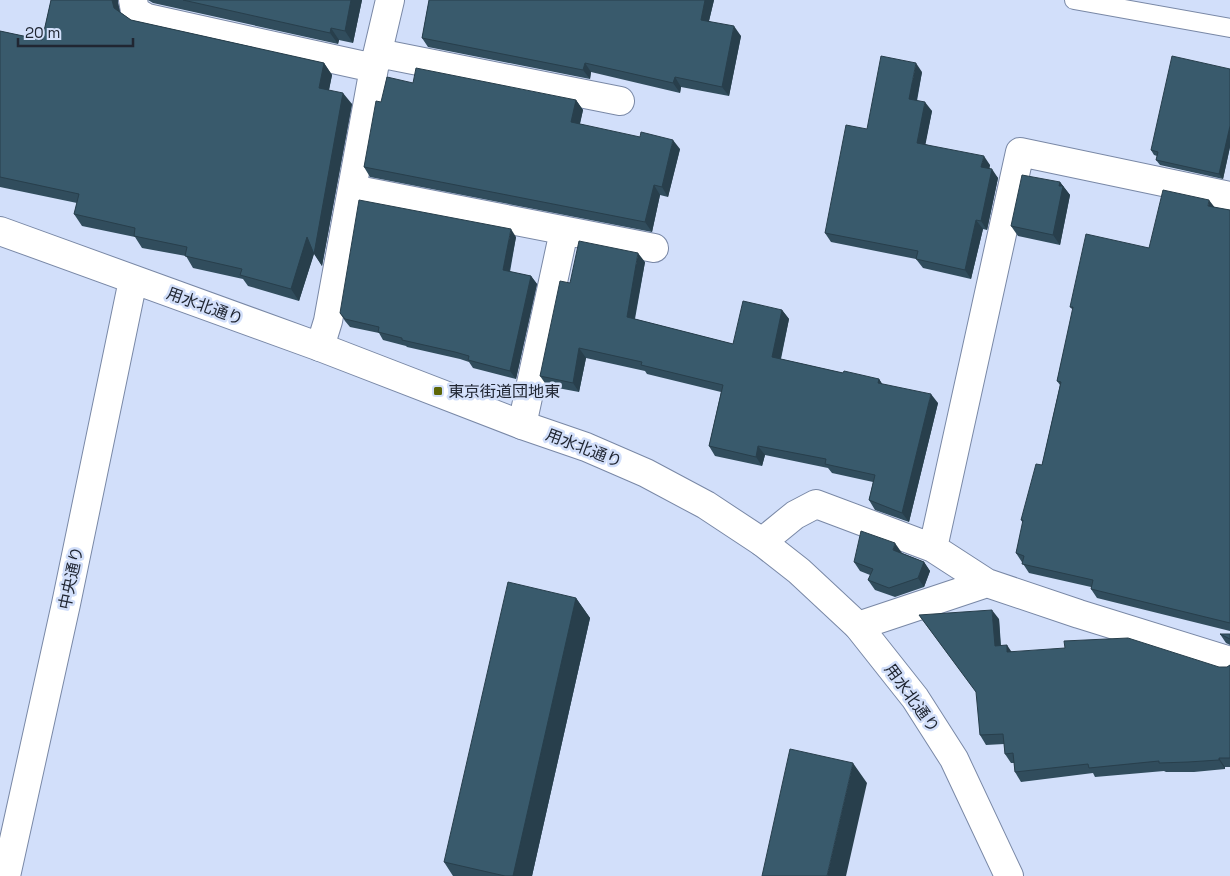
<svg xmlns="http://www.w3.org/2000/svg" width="1230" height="876" viewBox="0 0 1230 876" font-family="'Space Grotesk','Noto Sans JP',sans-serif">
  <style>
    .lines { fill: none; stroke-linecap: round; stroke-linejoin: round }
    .lane-casing { stroke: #7988a6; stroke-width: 20 }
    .street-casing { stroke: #7988a6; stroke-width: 30 }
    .secondary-casing { stroke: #7988a6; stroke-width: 30 }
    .lane { stroke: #fff; stroke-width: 18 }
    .street { stroke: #fff; stroke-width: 28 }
    .secondary { stroke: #fff; stroke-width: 28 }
    .wall { fill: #314d5d }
    .shaded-wall { fill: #283f4c }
    .building { fill: #395a6c; stroke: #283f4c }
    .poi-dot { fill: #5d6607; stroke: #d2dffa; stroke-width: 2 }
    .labels { text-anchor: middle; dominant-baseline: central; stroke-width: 5; stroke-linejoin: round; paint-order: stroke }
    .street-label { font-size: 16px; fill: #202632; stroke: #d2dffa }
    .poi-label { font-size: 16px; fill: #202632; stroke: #d2dffa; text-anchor: start }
  </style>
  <rect width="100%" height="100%" fill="#d2dffa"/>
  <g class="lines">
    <defs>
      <path id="lane" d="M1074 0 1230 28"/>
      <path id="street" d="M133 0 135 11 147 18 374 68
        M378 53 620 101
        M352 189 654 248
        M320 347 328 321 374 68 390 0
        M522 425 564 231
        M762 542 795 515 816 504 933 548 987 583 1079 614 1230 661
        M933 548 1020 152 1230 196
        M858 626 987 583"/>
      <path id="secondary" d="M0 231 320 347 522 425 586 447 646 473 706 505 762 542 799 571 858 626 915 698 954 759 1009 876
        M6 876 66 604 133 280"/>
    </defs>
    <use href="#lane" class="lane-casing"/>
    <use href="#street" class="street-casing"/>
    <use href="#secondary" class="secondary-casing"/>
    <use href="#lane" class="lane"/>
    <use href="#street" class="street"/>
    <use href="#secondary" class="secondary"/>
  </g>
  <path class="wall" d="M51 0H118V3L120 12 131 20 324 63 332 75 329 90 352 104 322 266 314 253 299 301 248 286 243 279 193 268 186 256 142 248 135 237 82 226 74 214 77 203 0 187V31L42 40Z
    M148 0H362L353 43 339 40 338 44 153 3Z
    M429 0H714L709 21 741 36 729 96 681 87 680 93 591 72 590 79 428 47 422 38Z
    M1230 69V147L1223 179 1160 165 1156 160 1157 156 1154 155 1151 150Z
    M922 72 917 101 932 111 925 144 990 165 989 169 998 178 987 230 983 229 971 279 923 268 916 259 831 242 825 233 867 129Z
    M413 83 576 100 583 110 580 124 680 149 668 197 660 195 652 232 370 177 364 167 381 102Z
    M1060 182 1070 195 1060 245 1018 236 1011 226Z
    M1215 208 1230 210V631L1097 598 1091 589V587L1029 573 1016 553 1023 523 1021 520 1042 465 1060 385 1057 381 1073 310 1070 307 1149 248Z
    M516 237 510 272 531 276 537 284 516 379 473 368 469 362 460 359 407 347 406 346 383 340 379 333 350 327 345 321 340 313Z
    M645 262 635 319 733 344 782 310 789 319 781 359 843 373 879 379 882 384 938 403 909 522 875 510 869 500 873 482 832 473 828 468 765 455 762 466 715 456 709 446 721 392 647 374 645 371 586 358 579 392 547 386 540 376 570 283Z
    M902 553 924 562 930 571 924 587 895 597 875 590 868 580 870 575 860 571 854 562Z
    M576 598 590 618 532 876H453L444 862Z
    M919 615 999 619 1001 645 1012 652 1219 667H1227L1230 665V767H1225V769L1194 772H1166L1164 771 1095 777 1093 773 1021 782 1015 772 1014 763H1011L1005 754 1004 744 986 745 980 735 977 693Z
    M1220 634H1230V645L1226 643Z"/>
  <path class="shaded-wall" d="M112 0H118V3L122 20 114 8Z
    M351 0H362L353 43 345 31Z
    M705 0H714L707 29 701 20Z
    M734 26 741 36 729 96 722 87Z
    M331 28 339 40 338 44 330 33Z
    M324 63 332 75 327 99 319 88Z
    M585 63 591 72 590 79 583 70Z
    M916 63 922 72 915 108 909 99Z
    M675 77 681 87 680 93 673 83Z
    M343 93 352 104 322 266 314 254 315 251 299 301 291 289Z
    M576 100 583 110 578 131 571 122Z
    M925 102 932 111 924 152 917 143Z
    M1230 126V147L1223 179 1219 174Z
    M673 140 680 149 668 197 662 187Z
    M984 156 990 165 988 176 981 167Z
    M992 169 998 178 987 230 981 221Z
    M1060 182 1070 195 1060 245 1053 235Z
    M654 185 660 195 652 232 645 222Z
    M1209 200 1216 209 1208 206Z
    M976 220 983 229 971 279 965 270Z
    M511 229 516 237 508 278 503 270Z
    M638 253 645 262 633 326 627 317Z
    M531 276 537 284 516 379 510 371Z
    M782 310 789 319 779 366 772 357Z
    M579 348 586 358 579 392 573 383Z
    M879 379 885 388 878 383Z
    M931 394 938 403 909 522 902 513Z
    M758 446 765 455 762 466 756 457Z
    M895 543 902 553 900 560 893 550Z
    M924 562 930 571 924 587 918 578Z
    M576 598 590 618 532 876H513Z
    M992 610 999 619 1001 655 995 646Z
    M1007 645 1013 654 1007 652Z
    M1219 758 1225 767V769L1219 760Z
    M853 763 867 783 846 876H827Z"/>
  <path class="building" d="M51 0H112L114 8 131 20 324 63 319 88 343 93 314 254 307 237 291 289 240 275 242 269 185 256 187 247 134 236 135 228 74 214 79 194 0 177V31L42 40Z
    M183 0H351L345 31 331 28 330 33Z
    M429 0H705L701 20 734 26 722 87 675 77 673 83 585 63 583 70 422 38Z
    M881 56 916 63 909 99 925 102 917 143 984 156 981 167 992 169 981 221 976 220 965 270 916 259 918 251 825 233 846 125 867 129Z
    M1172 56 1230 69V126L1219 174 1156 160 1158 152 1151 150Z
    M416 68 576 100 571 122 640 137 641 132 673 140 662 187 654 185 645 222 364 167 376 101 381 102 387 77 413 83Z
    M1022 175 1060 182 1059 186H1063L1053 235 1011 226Z
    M1163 190 1209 200 1208 206 1230 210V623L1091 589 1093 580 1022 564 1024 556 1016 553 1023 520H1021L1036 464 1042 465 1061 382 1057 381 1073 307H1070L1086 234 1149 248Z
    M359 200 511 229 503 270 531 276 510 371 468 360 469 356 455 352 402 340V338L378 332 379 327 345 319 340 313Z
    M579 241 638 253 627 317 733 344 743 301 782 310 772 357 843 373 844 371 879 379 878 383 931 394 902 513 869 500 875 475 825 464 826 459 758 446 756 457 709 446 723 385 641 365 642 362 579 348 573 383 540 376 560 281 570 283Z
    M861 531 895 543 893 550 924 562 918 578 889 588 868 580 873 569 854 562Z
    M508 582 576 598 513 876H505L444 862Z
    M992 610 995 646 1007 645V652L1065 648 1064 641 1128 638 1219 667H1227L1230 665V758H1219V760L1188 762 1159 763V761L1089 768 1088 764 1015 772 1013 753 1005 754 1003 734 980 735 976 692 919 615Z
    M1220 634H1230V639Z
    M790 749 853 763 827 876H762Z"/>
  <rect class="poi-dot" x="433" y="386" width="10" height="10" rx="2.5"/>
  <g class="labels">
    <g class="street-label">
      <text transform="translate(205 306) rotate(20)">用水北通り</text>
      <text transform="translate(584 448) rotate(21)">用水北通り</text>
      <text transform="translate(71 578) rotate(-78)">中央通り</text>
      <text transform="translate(912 698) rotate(54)">用水北通り</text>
    </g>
    <g class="poi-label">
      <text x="448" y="391">東京街道団地東</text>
    </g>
  </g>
  <path d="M18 38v8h115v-8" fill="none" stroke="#202632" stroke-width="2.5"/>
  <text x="25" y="38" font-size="15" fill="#202632" stroke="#d2dffa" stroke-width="4" paint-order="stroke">20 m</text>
</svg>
